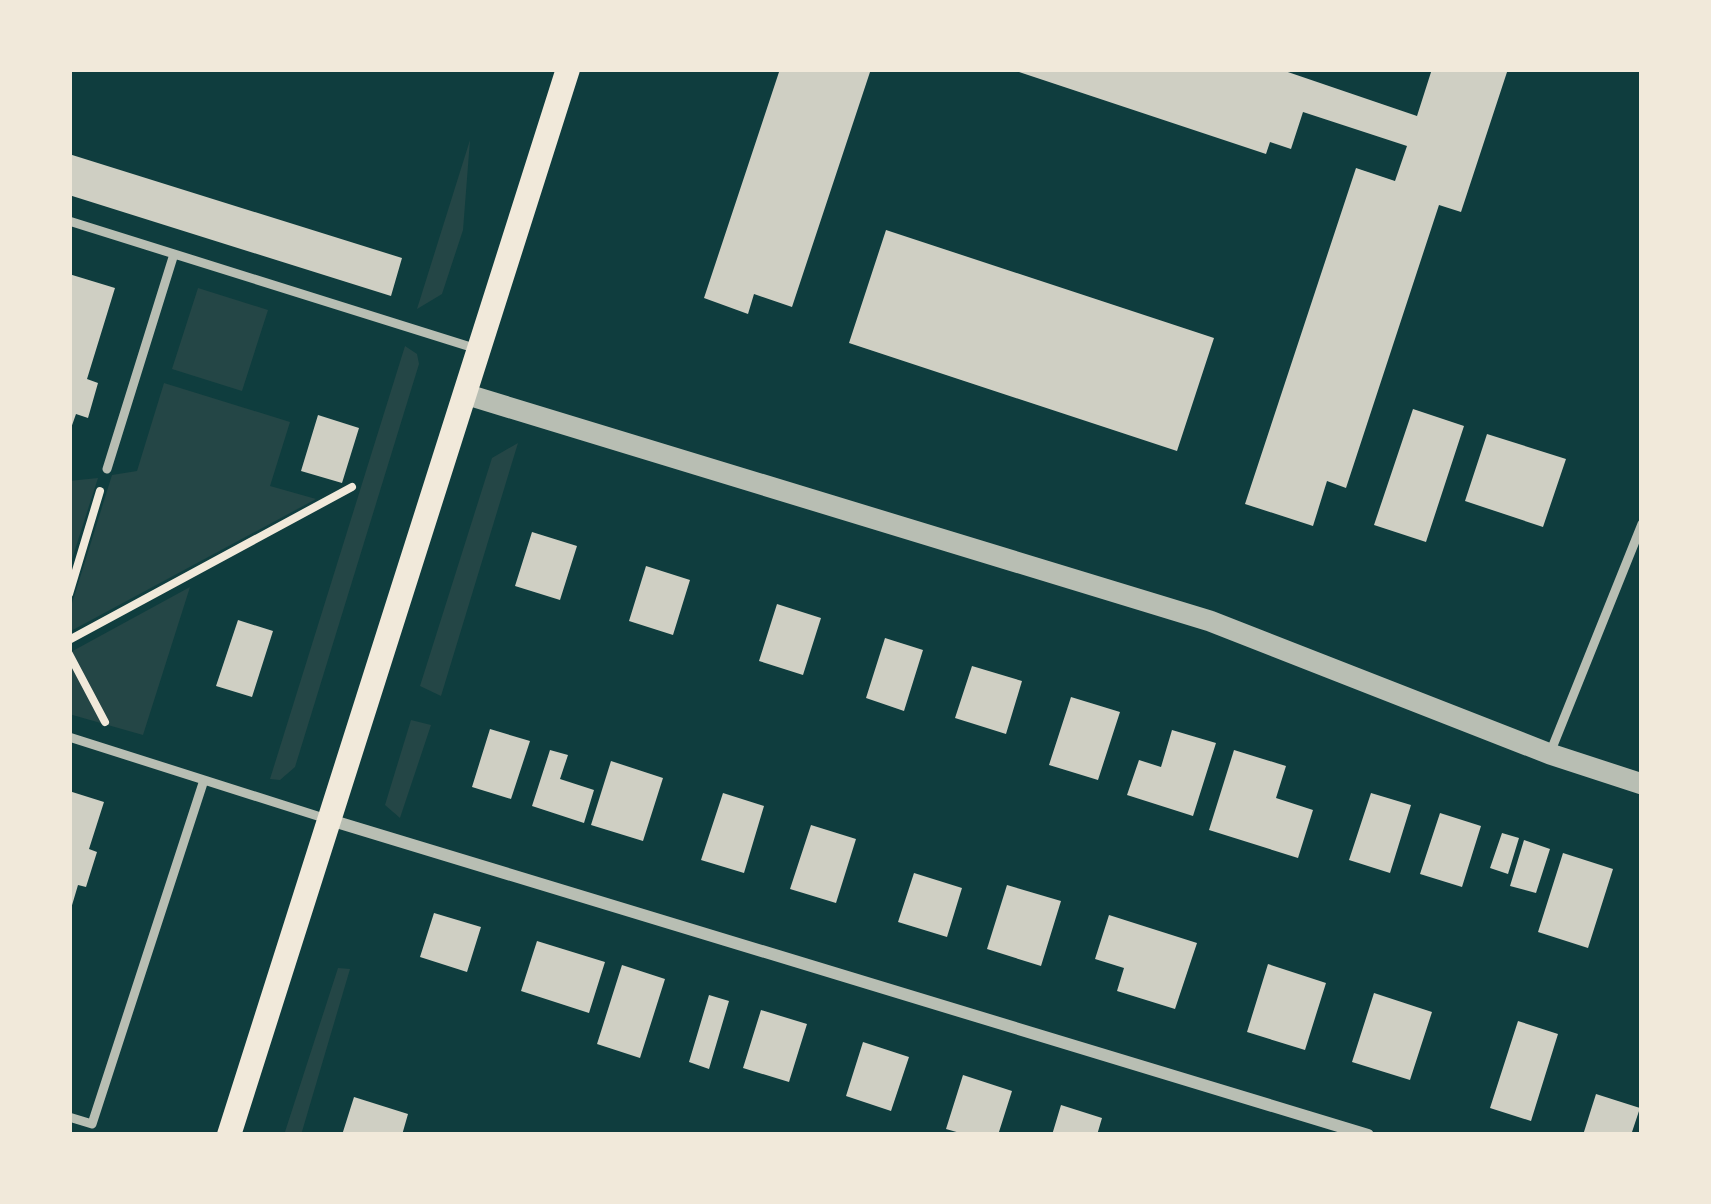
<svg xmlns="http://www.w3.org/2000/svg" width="1711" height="1204" viewBox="0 0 1711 1204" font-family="'Roboto Condensed',sans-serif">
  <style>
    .green { fill: #244646 }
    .building { fill: #cfcfc3 }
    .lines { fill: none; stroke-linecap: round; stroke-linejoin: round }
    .path { stroke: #f1e9da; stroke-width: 8 }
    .service { stroke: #b8beb3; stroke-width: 9 }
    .minor { stroke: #b8beb3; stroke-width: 12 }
    .tertiary { stroke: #b8beb3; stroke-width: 21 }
    .secondary { stroke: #f1e9da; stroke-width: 24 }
  </style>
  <rect width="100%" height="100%" fill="#0f3d3e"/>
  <path class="green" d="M470 140 463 230 442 294 417 309Z
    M198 288 268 310 242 391 172 369Z
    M405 346 417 354 419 364 295 767 280 780 270 779Z
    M164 383 290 422 270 486 316 499 69 632V613L112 475 137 471Z
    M518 443 441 696 420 686 492 458Z
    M98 478 71 562 69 570V481Z
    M190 587 143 735 69 714V653Z
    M411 720 431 725 400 818 385 805Z
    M338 968 350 969 301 1135H284Z"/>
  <path class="building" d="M780 69H871L792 307 754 294 748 314 704 298Z
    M1279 69 1417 116 1432 69H1508L1461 212 1439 205 1346 488 1327 481 1313 526 1245 504 1356 168 1395 181 1407 146 1303 112 1291 149 1270 142 1266 154 1013 70Z
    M69 154 402 258 391 296 69 195Z
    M886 230 1214 338 1177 451 849 343Z
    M69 274 115 288 87 379 98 383 88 418 76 414 70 431Z
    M1413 409 1464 426 1426 542 1374 525Z
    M318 415 359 428 342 483 301 471Z
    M1487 434 1566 459 1543 527 1465 501Z
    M532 532 577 546 560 600 515 586Z
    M646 566 690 580 673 635 629 621Z
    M777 604 821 618 803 675 759 661Z
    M238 620 273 631 252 697 216 686Z
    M885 638 923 650 904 711 866 698Z
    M972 666 1022 681 1006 734 955 718Z
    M1071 697 1120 712 1098 780 1049 765Z
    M490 729 530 741 511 799 472 787Z
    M1172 730 1216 743 1193 816 1127 795 1139 760 1161 767Z
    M550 750 568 755 560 779 594 790 584 823 532 806Z
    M1234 750 1286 766 1276 798 1313 810 1298 858 1209 830Z
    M611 761 663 778 643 841 591 825Z
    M69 791 104 802 89 849 97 852 86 887 78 885 70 912Z
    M723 793 764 806 744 873 701 860Z
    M1371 793 1411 805 1390 873 1349 860Z
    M1440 813 1481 826 1462 887 1420 874Z
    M811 825 856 839 836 903 790 889Z
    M1502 833 1519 838 1508 874 1490 868Z
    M1524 840 1550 849 1536 893 1510 886Z
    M1563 853 1613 869 1588 948 1538 932Z
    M914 873 962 888 947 937 898 922Z
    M1007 885 1061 901 1041 966 987 949Z
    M434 913 481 927 467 972 420 957Z
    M1109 915 1197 943 1175 1009 1117 991 1124 968 1095 959Z
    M537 941 605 962 589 1013 521 991Z
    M1268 964 1326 983 1305 1050 1247 1032Z
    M622 965 665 979 640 1058 597 1044Z
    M1374 993 1432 1012 1410 1080 1352 1062Z
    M709 995 729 1001 709 1069 689 1062Z
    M761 1010 807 1024 789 1082 743 1068Z
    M1518 1021 1558 1034 1531 1121 1490 1108Z
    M863 1042 909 1057 891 1111 846 1096Z
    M963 1075 1012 1091 998 1135H967L946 1129Z
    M1596 1094 1640 1108 1631 1135H1583Z
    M354 1097 408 1114 402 1135H342Z
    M1061 1105 1102 1118 1097 1135H1052Z"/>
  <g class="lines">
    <path class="path" d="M69 594 100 491
      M69 640 352 487
      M69 654 105 722"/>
    <path class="service" d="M69 221 474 348
      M107 469 174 254
      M69 737 327 819
      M1550 753 1642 524
      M69 1117 92 1124 204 780"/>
    <path class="minor" d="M330 820 1368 1135"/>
    <path class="tertiary" d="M465 394 1210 621 1550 754 1642 784"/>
    <path class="secondary" d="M229 1135 568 69"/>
  </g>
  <rect width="1711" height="1204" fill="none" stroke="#f1e9da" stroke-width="144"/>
</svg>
